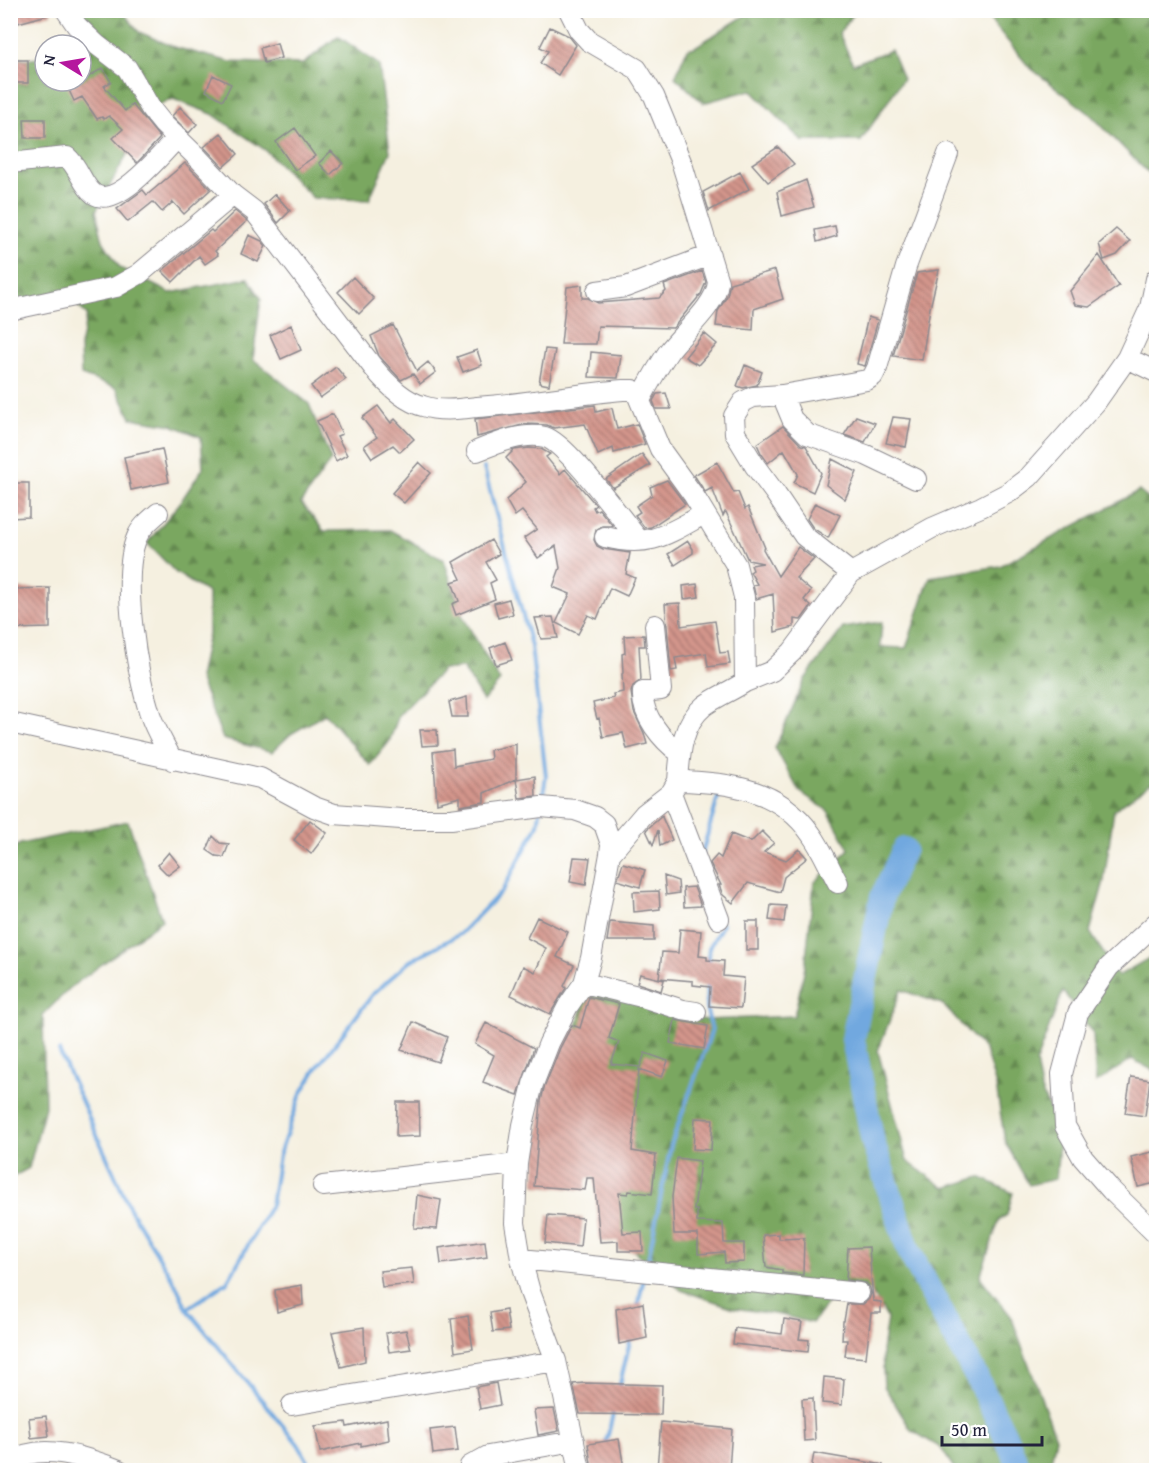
<svg xmlns="http://www.w3.org/2000/svg" width="1167" height="1481" viewBox="0 0 1167 1481" font-family="'Gentium Book Plus',serif">
  <style>
    .forest { fill: url(#forest-firs); stroke: #4e644e; stroke-width: 1.5 }
    .lines { fill: none; stroke-linecap: round; stroke-linejoin: round }
    .stream { stroke: #71a8df; stroke-width: 4 }
    .river { stroke: #71a8df; stroke-width: 24 }
    .building { fill: url(#building-back-hatch) }
    .minor-casing { stroke: #8c898e; stroke-width: 22 }
    .minor { stroke: #fff; stroke-width: 20 }
  </style>
  <defs>
    <pattern id="forest-firs" width="22" height="20" patternUnits="userSpaceOnUse" patternTransform="scale(1.5)"><rect width="22" height="20" fill="#7aa760"/><path d="M5 1l3.5 6h-7zM16 11l3.5 6h-7z" fill="#648850"/></pattern>
    <pattern id="building-back-hatch" width="6" height="6" patternUnits="userSpaceOnUse" patternTransform="scale(1.5)"><rect width="6" height="6" fill="#d3958b"/><path d="M-1 5l2 2M0 0l6 6M5-1l2 2" fill="none" stroke="#ab7973"/></pattern>
  </defs>
  <rect width="100%" height="100%" fill="#fff"/>
  <filter id="ink" filterUnits="userSpaceOnUse"><feTurbulence type="fractalNoise" baseFrequency=".0167" numOctaves="2"/><feDisplacementMap in="SourceGraphic" scale="12" xChannelSelector="R" yChannelSelector="G"/><feConvolveMatrix kernelMatrix="1 2 1 2 8 2 1 2 1" color-interpolation-filters="sRGB"/></filter>
  <filter id="wash" filterUnits="userSpaceOnUse"><feTurbulence type="fractalNoise" baseFrequency=".008" numOctaves="4" result="noise"/><feDisplacementMap in="SourceGraphic" scale="24" xChannelSelector="R" yChannelSelector="G"/><feGaussianBlur stdDeviation="1.35" result="paint"/><feColorMatrix in="noise" values="0 0 0 0 0 0 0 0 0 0 0 0 0 0 0 0 0 1.4 0 .05"/><feComposite in="paint" operator="in"/></filter>
  <g filter="url(#wash)">
    <rect width="100%" height="100%" fill="#f5f0e0"/>
    <path class="forest" d="M121 10 139 32 174 47 231 62 303 64 338 36 379 65 390 152 369 200 313 198 265 150 212 114 173 99 153 107 96 211 103 241 120 268 170 293 248 278 261 298 253 359 309 404 331 460 301 503 324 531 390 530 444 560 462 615 500 681 483 701 463 668 443 670 399 715 389 742 370 765 325 714 291 734 272 752 223 739 199 678 208 634V593L176 573 147 543 179 504 203 468 201 437 172 425 131 418 116 388 81 375 80 346 87 315 68 296 11 307 10 60 45 58V81H81V45H79L76 11Z
      M857 10 839 33 853 64 891 50 903 79 861 141H802L751 90 703 103 675 77 687 49 695 47 752 11Z
      M983 11H1156V178L1154 179 1090 114 1029 67Z
      M1139 491 1156 505V787L1151 783 1114 810 1104 881 1090 932 1118 976 1156 954V1072L1132 1059 1096 1083 1093 1034 1063 991 1036 1062 1041 1090 1060 1133 1056 1179 1029 1185 1005 1142 996 1086 985 1050 942 1004 901 990 878 1051 907 1161 945 1188 980 1177 1013 1193 1007 1215 999 1220 980 1277 1011 1316 1056 1438 1050 1466 1047 1470H955L941 1448 911 1430 884 1386 882 1351 887 1318 871 1290 835 1294 812 1323 781 1315 734 1308 681 1290 634 1251 606 1218 568 1063 586 989 706 1020 794 1016 805 967 814 883 849 849 828 811 799 791 775 748 805 679 843 628 882 622 880 647 906 648 930 577 1000 566Z
      M128 821 162 920 71 987 43 1015 45 1107 29 1168 11 1178V850L20 844Z"/>
    <g class="lines">
      <path class="stream" d="M484 468 531 646 546 776 542 802
        M702 853 720 791
        M708 964 709 948 723 924
        M59 1051 131 1211 176 1285 187 1309 298 1444 313 1470
        M647 1265 671 1145 712 1030 706 1008 707 983
        M187 1309 227 1282 271 1205 279 1155 301 1094 316 1069 374 993 410 961 460 934 502 891 538 825 540 812
        M637 1309 644 1278
        M619 1388 631 1337
        M606 1443 614 1410"/>
      <path class="river" d="M904 849 882 897 853 1039 873 1142 909 1251 977 1378 1004 1433 1020 1470"/>
    </g>
    <g id="blocks">
      <path class="building" d="M15 10H50L51 14 18 23Z
        M550 27 569 36 576 45 558 75 540 63 548 51 540 47Z
        M277 43 281 58 264 63 260 48Z
        M10 60H28V83H10Z
        M103 68 111 82 104 86 125 111 132 104 160 138 137 163 113 138 123 129 109 116 104 119 102 117 97 119 82 97 74 101 67 86 83 80Z
        M213 75 231 84 223 100 206 91Z
        M180 107 197 124 189 133 172 116Z
        M24 119H45V138H25Z
        M295 128 315 156 295 170 276 142Z
        M221 133 238 154 223 167 204 147Z
        M778 147 794 164 768 182 752 164Z
        M331 151 343 163 330 175 319 163Z
        M185 163 211 189 184 214 173 202 162 212 153 202 128 222 117 209 143 190 147 195Z
        M740 172 749 189 709 211 703 192Z
        M806 180 814 207 782 216 777 192Z
        M275 194 290 211 278 223 264 204Z
        M235 211 247 221 215 251 218 255 205 264 199 256 173 282 162 271 211 230 213 232Z
        M835 226 837 236 817 242 815 230Z
        M1116 229 1130 241 1117 255 1104 260 1099 244Z
        M249 235 262 241 266 246 258 262 241 254Z
        M1099 255 1119 286 1089 307 1075 305 1070 291Z
        M775 270 783 299 754 309 753 330 716 326 718 311 727 296 730 283Z
        M939 270 930 308 922 360 893 356 917 273Z
        M702 271 706 282 701 294 673 328 598 326 596 344H561L567 287 582 285V298H588L598 303 659 298 666 291 664 285Z
        M353 277 374 299 359 314 338 292Z
        M868 317 878 320 865 366 857 364Z
        M291 325 301 350 281 359 270 335Z
        M393 325 417 371 428 362 436 372 420 384 413 374 401 380 379 356 371 336Z
        M704 333 717 344 698 365 685 357Z
        M545 349 555 350 549 385 539 383Z
        M477 350 482 365 463 372 457 357Z
        M591 352 621 355 618 378 589 377Z
        M745 365 762 372 757 385 743 388 737 386Z
        M336 367 346 379 320 398 311 386Z
        M666 393 671 409H656L653 401 657 394Z
        M595 405 596 412 612 408 617 429 637 424 645 444 614 453 613 448 598 455 585 424 554 428 547 425 526 424 477 437 475 419Z
        M378 406 391 423 395 419 414 439 400 452 393 445 372 458 364 446 377 437 362 418Z
        M333 414 342 434 337 436 347 455 336 461 317 421Z
        M856 416 875 423 865 442 844 435Z
        M893 417 911 419 906 447 886 443Z
        M783 426 801 445 806 446 821 473 813 492 794 483 798 474 784 450 768 463 761 453 757 444Z
        M529 448 541 449 550 454 546 457 560 474 565 469 596 505 593 507 595 511 599 509 613 526H602L596 530 594 540 597 546 603 549 630 553 626 574 635 578 627 596 610 588 597 619 588 615 578 634 556 623 570 594 553 587 560 568 556 546 538 558 524 538 537 529 522 511 515 516 506 500 526 482 506 458 514 450Z
        M162 449 169 482 131 490 124 457Z
        M642 454 650 465 613 488 606 479Z
        M832 459 857 472 845 499 826 485Z
        M419 462 431 473 404 503 392 493Z
        M717 462 734 493 738 492 745 509 748 507 765 548 763 549 778 576 798 547 814 559 796 578 811 591 804 600 811 606 801 620 794 619V627L775 632 773 594 756 599 753 585 757 584 750 572 753 570 751 565 763 563 748 560 726 512H725L723 516 712 488 705 492 694 475Z
        M667 480 685 504 651 527 645 528 635 515 640 512 636 506 652 495 650 487Z
        M10 483H29V517L10 518Z
        M815 503 840 515 828 538 813 528 807 519Z
        M491 540 499 554 486 562 496 580 490 583 495 599 456 615 452 604 459 601 452 582 461 579 453 562Z
        M688 541 693 549V553L675 565 668 554Z
        M697 584 699 597 684 599 683 586Z
        M50 588V628L10 629V589Z
        M509 599 513 614 498 618 494 603Z
        M680 603 681 626 715 621 720 653 728 652 730 664 708 667 706 653 675 658 677 670 671 671 665 604Z
        M553 617 558 638 541 639 535 618Z
        M644 635 645 646H639L641 680 633 686 631 692 634 712 644 733 647 744 627 749 623 733 603 737 599 718 597 719 593 703 614 698 613 694 623 692 622 674 623 673 622 654 625 653 624 636Z
        M505 642 512 660 496 665 490 648Z
        M467 697 468 717H452L449 702Z
        M420 730H437L438 745 422 746Z
        M516 744V779L484 793V802L460 806V797L437 803 433 752 453 749 454 766 491 759 490 750Z
        M535 776 536 796 519 798 516 779Z
        M663 815 662 817 672 840 660 846 658 830 653 845 646 830Z
        M310 820 327 833 311 854 294 840Z
        M762 831 774 843 764 852 786 860 799 849 807 858 784 877 780 892 748 883 733 903 723 895 719 885H721L710 863 717 855 721 858 731 834 751 842Z
        M213 836 220 843 229 844 224 857 216 856 207 850Z
        M169 852 180 866 168 875 158 865Z
        M574 857 590 858 586 885 570 882Z
        M623 863 645 870 640 887 617 880Z
        M664 876 678 881 679 893 666 895Z
        M694 887 701 906 684 907 683 888Z
        M659 891 660 909 634 912 633 892Z
        M771 905 786 906 784 922 769 920Z
        M537 917 568 932 557 957 574 965 564 986 566 988 550 1014 511 995 523 966 535 972 546 948 527 938Z
        M746 921H758V950H746Z
        M610 922 654 926V941H607Z
        M680 929 701 931 699 956 707 957V960L724 961 723 976 744 978 741 1008 709 1006 710 987 693 985V981L659 978 662 952 678 953Z
        M640 974 664 980 661 991 637 983Z
        M589 997 619 1004 609 1038 619 1042 611 1064 640 1067 645 1053 668 1061 662 1077 639 1069 632 1151 656 1155 652 1194 629 1191 628 1194 619 1193 623 1233 642 1232 643 1251H618V1241L600 1242 594 1178H587L585 1190 534 1186 541 1101 544 1088 560 1048 572 1025 580 1028Z
        M675 1020 708 1026 704 1049 670 1043Z
        M413 1022 447 1037 438 1062 401 1050Z
        M486 1023 534 1048 518 1095 483 1082 494 1055 475 1044Z
        M1131 1077 1150 1080 1145 1116 1125 1113Z
        M397 1102H419L420 1136 396 1137Z
        M695 1118 713 1119 711 1150 693 1149Z
        M1152 1152 1156 1173V1183L1138 1187 1131 1157Z
        M677 1158 700 1161 694 1210H697V1222L723 1223 724 1243H744V1262L725 1263 724 1252 698 1254V1234H674L672 1197Z
        M417 1195 441 1200 437 1229 414 1228Z
        M548 1215 583 1218 580 1247 545 1243Z
        M779 1234V1239L804 1238 803 1275 782 1273V1270L766 1267 763 1235Z
        M485 1241 487 1257 441 1264 439 1248Z
        M869 1247 873 1301 881 1302V1313H871L866 1358 845 1356 847 1340H842L843 1321H844L847 1304H863L869 1299 871 1294 870 1288 866 1283 846 1280 848 1248Z
        M412 1268 414 1284 382 1287 380 1271Z
        M302 1285 303 1305 277 1312 275 1290Z
        M643 1303 647 1338 619 1344 616 1309Z
        M506 1310 509 1330 493 1332 490 1313Z
        M468 1316 473 1349 455 1352 451 1319Z
        M784 1319 802 1322 799 1339 809 1340 808 1352 733 1344 735 1328 782 1334Z
        M364 1327 365 1361 341 1367 332 1332Z
        M406 1330 411 1349 389 1352 386 1333Z
        M824 1377 844 1379 842 1405 822 1403Z
        M496 1383 500 1405 480 1409 476 1387Z
        M585 1383 662 1385 661 1415 580 1414 573 1384Z
        M813 1398 815 1440 804 1441 802 1399Z
        M554 1409 559 1431 538 1435 534 1410Z
        M46 1416 49 1436 31 1438 29 1418Z
        M387 1419 389 1440 361 1446V1443L320 1452 315 1426 346 1422 347 1427Z
        M661 1422 732 1429 729 1470 657 1468Z
        M455 1427 458 1451 433 1454 430 1430Z
        M619 1439 624 1468 592 1470 588 1444Z
        M814 1453 883 1465V1470H811Z"/>
    </g>
  </g>
  <g filter="url(#ink)">
    <use href="#blocks" fill-opacity="0" stroke="#8c898e" stroke-width="1.5"/>
    <g class="lines">
      <defs>
        <path id="minor" d="M66 10 77 26 97 45 127 68 151 109 163 124 199 159 233 195 254 211 373 367C386 383 403 401 423 406 440 412 460 409 477 407 526 404 574 394 623 390H633L637 394 660 449 694 496 736 565 744 597 745 682C733 690 714 698 704 706 681 725 680 754 678 781
          M569 10 579 30 589 41 637 69 654 96 682 164 718 282C716 306 683 332 669 351 658 367 649 383 640 400
          M10 163 67 157C79 167 82 185 94 194 117 210 163 152 178 137
          M597 291 626 287 710 255
          M10 310 116 287 139 274 233 195
          M1127 358 1156 372
          M782 395 792 419 807 434 866 455 916 479
          M477 451C497 443 523 432 545 437 568 444 621 519 639 540
          M158 513C150 520 141 527 137 537 120 576 137 673 150 714 155 730 165 745 172 760
          M605 537C650 548 666 535 704 514
          M851 573 804 536 775 493 755 466 735 433 734 416 743 402 753 397 782 395 867 380 873 376 877 368 906 267 948 154
          M655 625 661 690 643 692C641 715 662 740 680 753
          M745 682 772 671 792 652 851 573 932 528 981 507 1008 493 1029 477 1096 402 1127 358 1150 308 1156 279
          M10 723 260 778 314 807 334 814 401 819H451L541 807 575 810 595 817 604 824 611 844 610 854
          M671 793 719 919
          M1156 923 1109 967 1078 1013 1062 1074 1065 1126 1083 1158 1111 1190 1156 1234
          M584 983 642 997 683 1010 696 1012
          M323 1186 517 1164
          M521 1259 859 1293
          M292 1405 556 1361
          M10 1462C41 1441 88 1458 119 1470
          M469 1470 470 1466 488 1456 574 1441
          M580 1470 556 1361 530 1292 521 1259 515 1223 517 1164 523 1125 533 1084 549 1043 568 1006 584 983 591 958 610 854 644 814 671 793 678 781C729 782 780 789 811 834 822 849 829 867 838 883"/>
      </defs>
      <use href="#minor" class="minor-casing"/>
      <use href="#minor" class="minor"/>
    </g>
  </g>
  <rect width="1167" height="1481" fill="none" stroke="#fff" stroke-width="36"/>
  <g transform="translate(63 63) rotate(281)"><circle r="28" fill="#ffffff" stroke="#a7a7b1" stroke-width="1.5"/>
  <path d="M0-4.5L10 22L0 15L-10 22Z" fill="#b5179e"/>
  <text y="-9" font-size="16" font-weight="bold" text-anchor="middle" fill="#22223b">N</text>
  </g>
  <path d="M942 1436v9h100v-9" fill="none" stroke="#22223b" stroke-width="3"/>
  <text x="951" y="1436" font-size="18" fill="#22223b" stroke="#ffffff" stroke-width="4.5" paint-order="stroke">50 m</text>
</svg>
